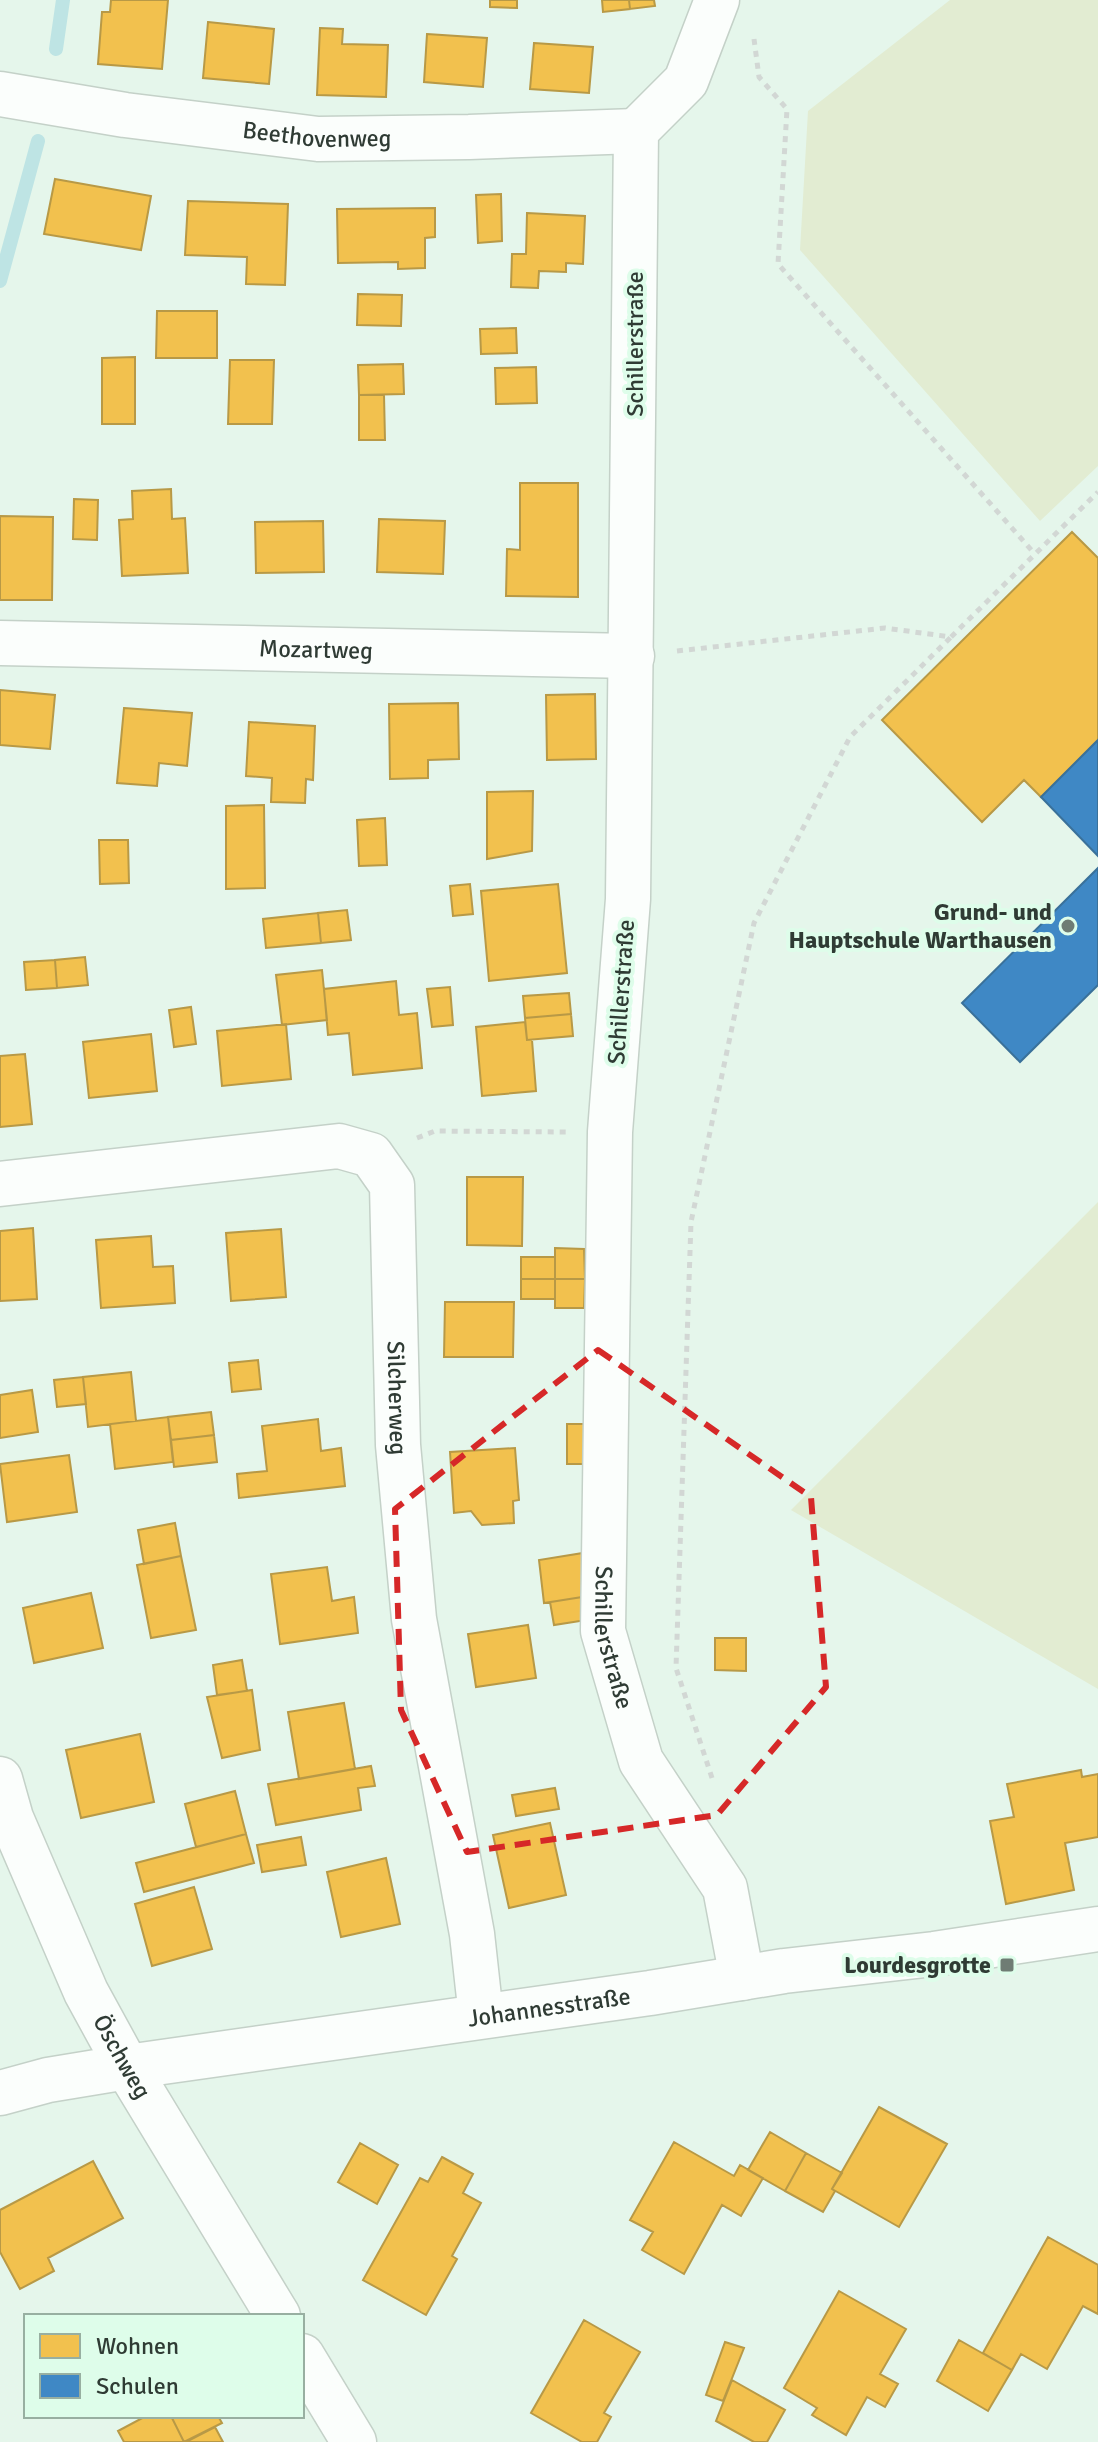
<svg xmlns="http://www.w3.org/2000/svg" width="1098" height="2442" viewBox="0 0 1098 2442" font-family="Signika,sans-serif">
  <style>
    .green { fill: #e2ecd2 }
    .homes { fill: #f2c14e; stroke: #b89946; stroke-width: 2 }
    .schools { fill: #3f88c5; stroke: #3a719a; stroke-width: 2 }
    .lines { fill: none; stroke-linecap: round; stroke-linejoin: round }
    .stream { stroke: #bee4e4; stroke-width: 14 }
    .minor-casing { stroke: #c4d1c8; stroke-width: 47 }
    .path { stroke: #d2d7d4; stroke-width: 5; stroke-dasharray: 6 6; stroke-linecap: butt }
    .minor { stroke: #fbfefc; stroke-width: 44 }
    .marked { fill: none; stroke: #d62828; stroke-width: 6; stroke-dasharray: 16 10; stroke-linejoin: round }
    .poi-dot { fill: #6f7c74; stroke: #defdea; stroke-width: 3 }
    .labels { text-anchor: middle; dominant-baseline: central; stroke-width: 8; stroke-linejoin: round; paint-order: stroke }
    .street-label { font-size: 24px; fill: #2f3b34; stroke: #defdea }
    .poi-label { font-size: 24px; font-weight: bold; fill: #2f3b34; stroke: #defdea; text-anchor: end }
  </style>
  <rect width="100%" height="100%" fill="#e5f6eb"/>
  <path class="green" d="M950 0H1098V466L1040 521 800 250 808 111Z
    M1098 1202V1689L791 1510Z"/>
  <path class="homes" d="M111 0H168L162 69 98 64 102 12H110Z
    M490 0H517V8L490 7Z
    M602 0H629L630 9 603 12Z
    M629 0H654L655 6 630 9Z
    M208 22 274 29 269 84 203 78Z
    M320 28 343 29 342 44 388 45 386 97 317 95Z
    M427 34 487 38 483 87 424 82Z
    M534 43 593 47 589 93 530 89Z
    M55 179 151 196 141 250 44 234Z
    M501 194 502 241 478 243 476 195Z
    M188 201 288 204 285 285 246 284 247 257 185 255Z
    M435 208V237L425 238V268L398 269V262L338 263 337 209Z
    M527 213 585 216 583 264 566 263V272L539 271 538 288 511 287 512 254H526Z
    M358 294 402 295 401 326 357 325Z
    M157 311H217V358H156Z
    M516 328 517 353 481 354 480 329Z
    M135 357V424H102V358Z
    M230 360H274L272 424H228Z
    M403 364 404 394 359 395 358 365Z
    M536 367 537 403 496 404 495 368Z
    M359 395H384L385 440H359Z
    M520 483H578V597L506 596 507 549 520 550Z
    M171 489 172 519 185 518 188 573 122 576 119 520 133 519 132 491Z
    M74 499 98 500 97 540 73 539Z
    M0 516 53 517 52 600H0Z
    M379 519 445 521 443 574 377 572Z
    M323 521 324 572 256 573 255 522Z
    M1072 532 1098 558V740L1041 797 1024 780 982 822 882 720Z
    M0 690 55 695 50 749 0 745Z
    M595 694 596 759 547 760 546 695Z
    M458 703 459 759 428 760V778L390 779 389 704Z
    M124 708 192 713 187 766 159 763 157 786 117 783Z
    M249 722 315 726 313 780 306 779 305 803 271 802 272 778 246 776Z
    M533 791 532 851 487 859V792Z
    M264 805 265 888 226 889V806Z
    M385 818 387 865 359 866 357 820Z
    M99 840H128L129 883 100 884Z
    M470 884 473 914 453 916 450 886Z
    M558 884 567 973 489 981 481 891Z
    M347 910 351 940 321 943 318 913Z
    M318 913 321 943 266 948 263 919Z
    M85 957 88 985 57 988 55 960Z
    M55 960 57 988 26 990 24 962Z
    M322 970 327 1020 282 1025 276 975Z
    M396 981 399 1015 417 1013 422 1068 353 1075 349 1033 328 1035 324 989Z
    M450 987 453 1025 432 1027 427 989Z
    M569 993 571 1014 525 1018 523 996Z
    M191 1007 196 1044 174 1047 169 1010Z
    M571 1014 573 1036 527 1040 525 1018Z
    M525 1022 527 1040H532L536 1091 482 1096 476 1027Z
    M286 1024 291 1079 222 1086 217 1031Z
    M151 1034 157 1091 89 1098 83 1042Z
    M25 1054 32 1124 0 1127V1056Z
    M467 1177H523L522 1246 467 1245Z
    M33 1228 37 1299 0 1301V1231Z
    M281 1229 286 1297 231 1301 226 1233Z
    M151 1236 153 1267 173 1266 175 1303 101 1308 96 1240Z
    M555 1248 584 1249 585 1279H555Z
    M521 1257H555V1279H521Z
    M521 1279H555V1299H521Z
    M555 1279H585L584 1308H555Z
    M445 1302H514L513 1357H444Z
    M258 1360 261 1389 232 1392 229 1363Z
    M131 1372 136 1421 88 1427 83 1377Z
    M83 1377 86 1404 57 1407 54 1380Z
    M32 1390 38 1432 0 1438V1395Z
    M211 1412 214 1435 171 1440 168 1417Z
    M168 1417 173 1462 115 1469 110 1424Z
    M318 1419 321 1451 341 1448 345 1486 239 1498 237 1474 267 1471 262 1426Z
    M567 1424H588V1464H567Z
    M214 1435 217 1462 174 1467 171 1440Z
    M515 1448 519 1500 513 1501 514 1523 482 1525 471 1511 454 1513 450 1452Z
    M69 1455 77 1512 7 1522 0 1464Z
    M175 1523 181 1556 144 1564 138 1530Z
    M583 1553 589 1596 544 1603 539 1560Z
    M181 1556 196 1630 151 1638 137 1565Z
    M327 1567 332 1601 354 1597 358 1633 280 1644 271 1574Z
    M91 1593 103 1648 34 1663 23 1608Z
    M589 1596 593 1619 554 1625 550 1602Z
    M528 1625 536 1678 476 1687 468 1634Z
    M715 1638H746V1671L715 1670Z
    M242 1660 247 1691 217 1695 213 1665Z
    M252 1690 260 1750 222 1758 207 1697Z
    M344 1703 355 1769 299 1779 288 1712Z
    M140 1734 154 1802 81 1818 66 1750Z
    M371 1766 375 1786 358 1788 361 1810 276 1825 268 1784Z
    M1081 1770 1082 1777 1098 1774V1837L1065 1843 1074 1890 1006 1904 990 1821 1014 1817 1007 1784Z
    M555 1788 559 1809 516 1816 512 1795Z
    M235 1791 246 1834 196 1847 185 1804Z
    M550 1823 566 1895 509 1908 493 1835Z
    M246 1834 254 1863 144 1892 136 1863Z
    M301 1837 306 1865 262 1872 257 1845Z
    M386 1858 400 1924 341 1937 327 1872Z
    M194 1887 212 1949 152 1966 135 1904Z
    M879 2107 947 2144 899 2227 832 2189Z
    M770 2132 806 2153 785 2191 748 2170Z
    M674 2142 734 2176 740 2165 763 2178 741 2216 722 2205 684 2274 642 2250 653 2232 630 2220Z
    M360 2143 398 2165 377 2204 338 2182Z
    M806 2153 842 2173 832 2189 835 2191 823 2212 785 2191Z
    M442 2157 473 2174 463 2193 481 2203 452 2256 457 2259 426 2315 363 2280 420 2178 428 2182Z
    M93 2161 123 2218 48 2258 54 2271 20 2289 0 2252V2210Z
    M1048 2237 1098 2265V2314L1083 2306 1047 2369 1021 2354 1012 2370 983 2353Z
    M839 2291 906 2329 880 2374 898 2384 885 2407 867 2397 846 2435 812 2415 817 2408 784 2388Z
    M584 2320 640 2352 604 2413 611 2417 597 2442H582L531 2413Z
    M959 2340 1012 2370 988 2411 937 2381Z
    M725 2342 744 2348 723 2401 706 2395Z
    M732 2380 785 2410 767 2442H754L716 2421Z
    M146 2416H171L184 2442H124L118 2431Z
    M171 2416H218L222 2423 184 2442Z
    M215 2427 223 2442H186Z"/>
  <path class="schools" d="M1098 740V856L1041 797Z
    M1098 868V985L1020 1062 962 1003Z"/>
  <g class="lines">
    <path class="stream" d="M56 49 63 0
      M0 281 38 141"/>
    <defs>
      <g id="minor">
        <path id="s1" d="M717 0 686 81 636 131 628 899 610 1132 603 1631 641 1761 725 1888 742 1978"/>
        <path id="s2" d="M0 94 125 115 318 139 469 137 636 131"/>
        <path id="s3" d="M0 643 632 656"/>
        <path id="s4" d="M0 1184 339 1146 371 1155 392 1185 398 1445 414 1619 472 1934 481 2016"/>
        <path id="s5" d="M0 1779 11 1818 86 1992 127 2067 278 2316"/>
        <path id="s6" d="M0 2093 48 2080 127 2067 650 1993 784 1971 934 1954 1098 1929"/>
        <path d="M302 2356 354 2442"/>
      </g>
    </defs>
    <use href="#minor" class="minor-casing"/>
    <path class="path" d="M754 39 759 77 787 109 778 264 1034 553
      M677 651 885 628 951 637 1098 492
      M417 1138 435 1131 566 1132
      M712 1778 676 1668 691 1222 754 923 850 737 951 637"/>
    <use href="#minor" class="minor"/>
  </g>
  <path class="marked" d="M598 1350 811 1497 826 1687 717 1815 467 1852 401 1710 395 1509Z"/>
  <g class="poi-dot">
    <circle cx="1068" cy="926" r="8"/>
    <rect x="999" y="1957" width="16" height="16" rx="4"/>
  </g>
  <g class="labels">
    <g class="street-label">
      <text stroke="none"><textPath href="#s2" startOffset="320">Beethovenweg</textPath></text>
      <text transform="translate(635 344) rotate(-90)">Schillerstraße</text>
      <text stroke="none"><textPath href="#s3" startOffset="316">Mozartweg</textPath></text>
      <text transform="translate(621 992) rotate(-86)">Schillerstraße</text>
      <text stroke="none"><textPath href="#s4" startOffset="624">Silcherweg</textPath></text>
      <text stroke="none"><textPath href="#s1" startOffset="1666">Schillerstraße</textPath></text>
      <text stroke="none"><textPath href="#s6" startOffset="556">Johannesstraße</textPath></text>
      <text stroke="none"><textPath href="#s5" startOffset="304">Öschweg</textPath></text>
    </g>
    <g class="poi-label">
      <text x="1052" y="912">Grund- und<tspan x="1052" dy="28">Hauptschule Warthausen</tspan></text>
      <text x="991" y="1965">Lourdesgrotte</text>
    </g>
  </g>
  <rect x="24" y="2314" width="280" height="104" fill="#defdea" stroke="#98afa1" stroke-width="2"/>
  <rect x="40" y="2334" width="40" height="24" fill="#f2c14e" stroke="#98afa1" stroke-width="2"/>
  <text x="96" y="2354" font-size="24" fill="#2f3b34">Wohnen</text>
  <rect x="40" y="2374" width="40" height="24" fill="#3f88c5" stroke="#98afa1" stroke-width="2"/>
  <text x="96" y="2394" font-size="24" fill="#2f3b34">Schulen</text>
</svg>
